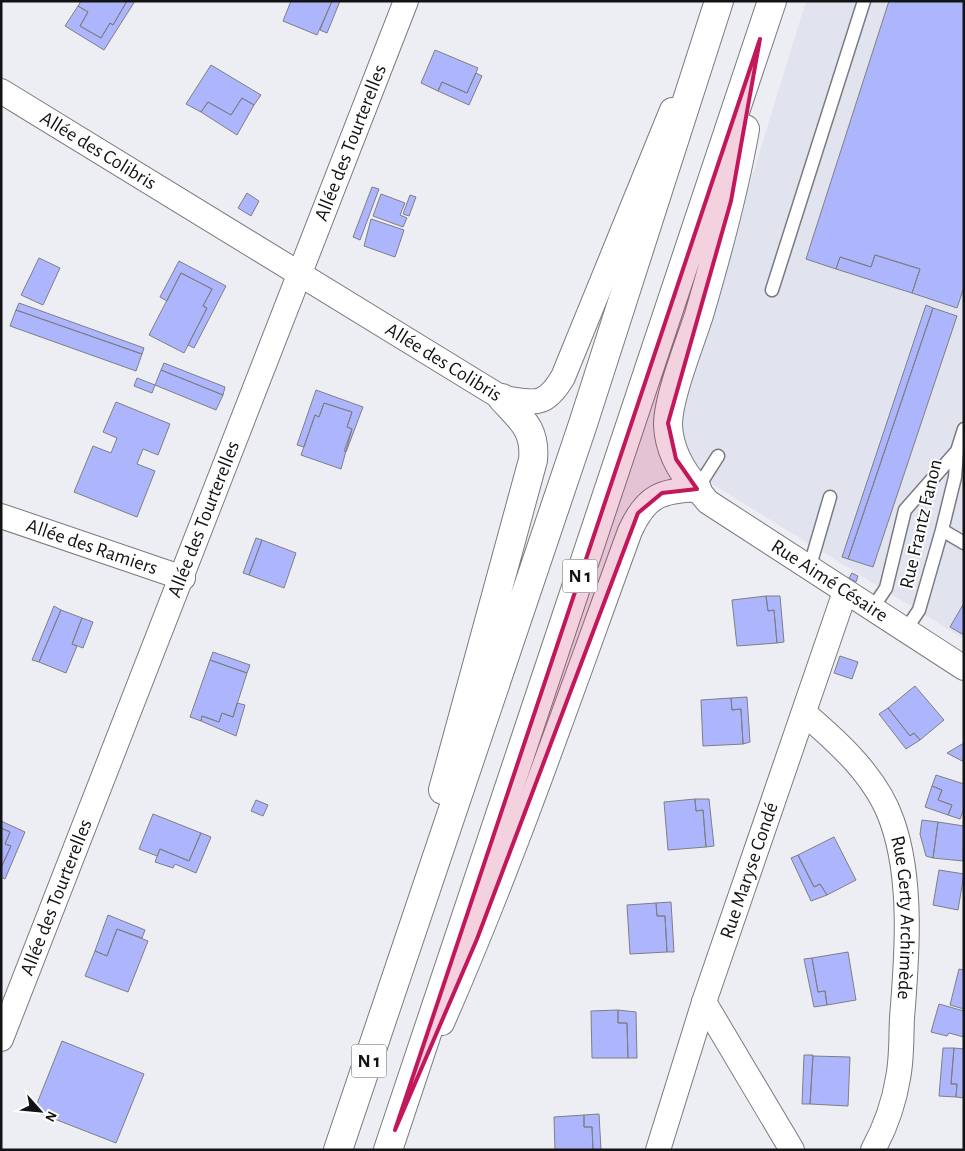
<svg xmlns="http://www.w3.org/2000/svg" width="965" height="1151" viewBox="0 0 965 1151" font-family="'Alegreya Sans',sans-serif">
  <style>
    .built { fill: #e1e3ef }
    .building { fill: #adb6fc; stroke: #7e7f83 }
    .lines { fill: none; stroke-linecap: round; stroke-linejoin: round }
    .lane-casing { stroke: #7a7b80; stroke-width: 15 }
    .street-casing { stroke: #7a7b80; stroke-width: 26 }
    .highway-casing { stroke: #7a7b80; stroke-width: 30 }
    .lane { stroke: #fff; stroke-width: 12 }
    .street { stroke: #fff; stroke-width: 24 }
    .highway { stroke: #fff; stroke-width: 28 }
    .marked { fill: #c2185b; fill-opacity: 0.2; stroke: #c2185b; stroke-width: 4; stroke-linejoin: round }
    .labels { text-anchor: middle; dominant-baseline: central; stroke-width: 4; stroke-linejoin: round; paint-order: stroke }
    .shield { fill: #fff; stroke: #595a5b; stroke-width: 1 }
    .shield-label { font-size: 19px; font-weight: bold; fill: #121315 }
    .street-label { font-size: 20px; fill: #121315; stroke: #fff }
  </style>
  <rect width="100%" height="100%" fill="#edeef3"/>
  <path class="built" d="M806 1H964V639L686 468 678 417Z"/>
  <path class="building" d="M81 1H127L113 25 110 23 101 38 80 26 88 12 78 6Z
    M127 1H135L104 50 65 26 78 6 88 12 80 26 101 38 110 23 113 25Z
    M291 1H332L317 35 283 21Z
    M332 1H340L327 33 320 30Z
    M889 1H964V287L957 308 912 293 920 269 875 255 871 267 840 257 836 269 806 259Z
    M435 50 478 68 467 93 442 82 438 91 421 83Z
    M211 65 261 95 254 105 242 98 231 115 208 102 201 112 186 104Z
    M476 73 482 76 469 105 438 91 442 82 467 93Z
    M242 98 254 105 237 135 201 112 208 102 231 115Z
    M372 187 379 189 360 240 353 237Z
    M247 193 259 201 251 216 238 208Z
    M381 194 405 203 400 215 407 218 403 227 373 216Z
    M410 195 416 197 409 216 403 214Z
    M371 219 404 230 395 257 364 246Z
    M875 255 920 269 912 293 836 269 840 257 871 267Z
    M39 258 60 268 43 305 21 295Z
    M179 261 226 286 194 348 188 345 207 308 203 306 212 289 181 273 167 301 160 297Z
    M181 273 212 289 203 306 207 308 184 353 149 335Z
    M19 303 144 348 142 354 16 310Z
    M926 305 933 308 848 559 842 557Z
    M933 308 957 316 873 567 848 559Z
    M16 310 142 354 136 371 10 326Z
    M164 363 225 387 223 395 161 370Z
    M161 370 223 395 216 410 155 385Z
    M137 378 155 385 152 393 134 386Z
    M316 390 363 407 346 452 344 451 352 429 347 427 352 412 324 403 319 417 315 415 304 447 297 445Z
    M116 402 170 424 158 455 143 449 137 464 155 471 137 517 74 492 93 446 111 453 117 438 103 432Z
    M324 403 352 412 347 427 352 429 341 469 301 455 315 415 319 417Z
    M256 538 262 540 249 575 243 573Z
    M262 540 296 553 284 588 249 575Z
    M852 573 858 576 856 582 849 578Z
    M766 596 768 611 774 610 777 643 737 646 732 600Z
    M766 596H780L784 642 777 643 774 610 768 611Z
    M964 603V635L950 627Z
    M54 606 61 610 39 662 32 660Z
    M61 610 82 618 72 644 77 646 66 673 39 662Z
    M82 618 93 622 83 648 72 644Z
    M213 652 250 665 247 673 210 660Z
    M840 656 858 662 852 679 834 673Z
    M210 660 247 673 233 717 222 713 219 722 202 716 201 721 190 717Z
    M915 686 944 720 920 740 914 733 910 736 888 708Z
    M747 697 750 742 743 744 741 709 732 710 731 698Z
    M731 698 732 710 741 709 743 744 703 746 701 700Z
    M237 703 245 705 236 736 201 721 202 716 219 722 222 713 233 717Z
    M888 708 910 736 914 733 920 740 906 749 879 714Z
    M964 743V762L947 753Z
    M936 775 964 784V809L960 819 948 815 952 805 938 800 942 790 932 786Z
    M932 786 942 790 938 800 952 805 948 815 925 807Z
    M695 799 696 811 703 810 706 847 668 850 664 802Z
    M695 799H709L714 846 706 847 703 810 696 811Z
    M256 800 268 805 263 816 251 811Z
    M153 814 201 833 189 861 160 849 157 856 139 849Z
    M922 820 938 822 933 858 926 856 920 834Z
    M1 821 25 832 5 879 1 877V868L11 846 5 844 10 832 1 828Z
    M938 822 964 826 963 861 933 858Z
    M1 828 10 832 5 844 11 846 1 868Z
    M201 833 211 837 196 873 175 864 173 868 155 862 160 849 189 861Z
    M834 837 856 880 827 895 820 884 814 887 798 855Z
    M798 855 814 887 820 884 827 895 811 901 791 858Z
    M939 870 964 874 958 910 933 905Z
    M671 902 674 952H667L665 916H657L656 903Z
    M656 903 657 916H665L667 952 630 954 627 905Z
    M108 915 145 930 142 938 117 929 107 956 95 951Z
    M117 929 148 941 128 992 85 976 95 951 107 956Z
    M848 952 856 1000 827 1005 825 991 818 992 812 958Z
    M812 958 818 992 825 991 827 1005 814 1007 804 959Z
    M959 969 964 970V1009L950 1005Z
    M939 1004 964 1011V1037L949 1033 947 1036 931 1032Z
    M618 1010V1023H627L628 1058H592L591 1011Z
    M618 1010 636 1012 637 1058H628L627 1023H618Z
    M62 1041 144 1074 116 1143 34 1111Z
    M943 1048H954L951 1084H957L956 1097 939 1096Z
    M954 1048 964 1049V1098L956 1097 957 1084H951Z
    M804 1055H813L810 1104H802Z
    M813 1056 850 1057 848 1106 810 1104Z
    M599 1114 601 1150H593L592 1127H584V1115Z
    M584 1115V1127H592L593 1150H555L554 1117Z"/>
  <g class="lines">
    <defs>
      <path id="lane" d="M772 290 864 1
        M697 489 718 456
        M942 530 964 543
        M809 569 830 497
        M872 609 886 588 905 510 957 451
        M905 631 919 610 942 530 955 477 957 451 964 429"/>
      <g id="street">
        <path id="s1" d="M1 91 502 398C534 402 544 409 563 377L672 110"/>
        <path id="s2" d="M1 516 183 578"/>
        <path id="s3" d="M804 713C838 742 877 777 892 821 913 880 907 957 902 1018 901 1037 902 1059 898 1078 894 1103 885 1128 873 1150"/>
        <path d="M704 1002 792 1150"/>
        <path id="s4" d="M442 1023C512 864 570 695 630 531 646 496 660 491 697 489L708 502 964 668"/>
        <path id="s5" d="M1 1039 406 1"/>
        <path id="s6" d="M658 1150 704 1002 845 592"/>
      </g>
      <path id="highway" d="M697 489C681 471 669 451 668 425 668 397 690 343 699 315 717 254 734 192 745 129
        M443 790 533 460C536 429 521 419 502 398
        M338 1150 582 427 719 1
        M388 1150 772 1"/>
    </defs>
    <use href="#lane" class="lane-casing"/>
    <use href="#street" class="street-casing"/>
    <use href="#highway" class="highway-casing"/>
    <use href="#lane" class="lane"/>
    <use href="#street" class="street"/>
    <use href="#highway" class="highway"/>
  </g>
  <path class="marked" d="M760 39 731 201 668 423 676 459 697 489 662 493 638 513 477 939 395 1130Z"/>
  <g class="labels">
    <g class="shield">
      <rect x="562.5" y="559.5" width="35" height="33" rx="4"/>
      <rect x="351.5" y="1044.5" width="35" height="33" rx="4"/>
    </g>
    <g class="shield-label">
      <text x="580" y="576">N 1</text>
      <text x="369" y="1061">N 1</text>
    </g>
    <g class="street-label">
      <text stroke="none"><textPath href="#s5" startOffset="962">Allée des Tourterelles</textPath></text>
      <text stroke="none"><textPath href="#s1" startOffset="114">Allée des Colibris</textPath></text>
      <text stroke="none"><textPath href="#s1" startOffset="519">Allée des Colibris</textPath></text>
      <text stroke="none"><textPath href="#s5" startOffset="558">Allée des Tourterelles</textPath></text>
      <text transform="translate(921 524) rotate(-77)">Rue Frantz Fanon</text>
      <text stroke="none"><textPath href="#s2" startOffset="96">Allée des Ramiers</textPath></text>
      <text stroke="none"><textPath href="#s4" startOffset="774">Rue Aimé Césaire</textPath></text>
      <text stroke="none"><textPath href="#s6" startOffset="294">Rue Maryse Condé</textPath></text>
      <text stroke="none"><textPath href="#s5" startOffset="152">Allée des Tourterelles</textPath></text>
      <text stroke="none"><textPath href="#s3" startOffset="239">Rue Gerty Archimède</textPath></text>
    </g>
  </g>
  <rect width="965" height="1151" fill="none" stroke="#121315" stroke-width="5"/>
  <g transform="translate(40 1111) rotate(117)" stroke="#ffffff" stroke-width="4" paint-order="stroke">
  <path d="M0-4L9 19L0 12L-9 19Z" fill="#121315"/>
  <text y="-8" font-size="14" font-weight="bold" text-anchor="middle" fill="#121315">N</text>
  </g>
</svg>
